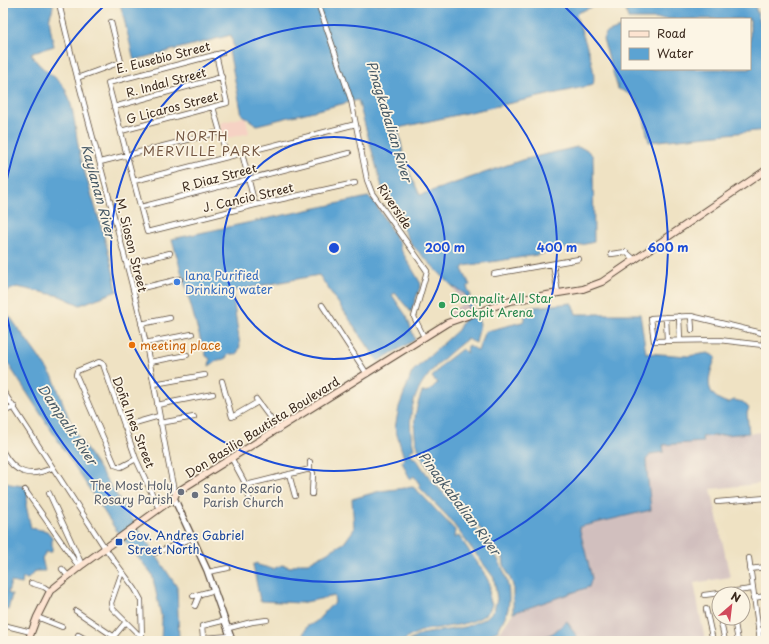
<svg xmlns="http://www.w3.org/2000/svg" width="769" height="644" viewBox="0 0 769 644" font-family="'Playpen Sans',sans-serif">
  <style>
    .built { fill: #f6d2c4 }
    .industrial { fill: #d1bfbe }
    .water { fill: #5ca3d2; stroke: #4c6678 }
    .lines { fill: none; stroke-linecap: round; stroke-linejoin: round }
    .minor-casing { stroke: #564637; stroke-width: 6 }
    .tertiary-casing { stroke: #564637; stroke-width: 8 }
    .secondary-casing { stroke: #564637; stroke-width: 8 }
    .minor { stroke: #fff; stroke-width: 4.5 }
    .tertiary { stroke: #fff; stroke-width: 5.5 }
    .secondary { stroke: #fde4d1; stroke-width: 6 }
    .ring { fill: none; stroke: #1d4ed8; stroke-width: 2 }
    .shop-dot { fill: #3f7fe0; stroke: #fcf5e5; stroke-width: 1.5 }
    .leisure-dot { fill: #2e9e5b; stroke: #fcf5e5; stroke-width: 1.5 }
    .food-dot { fill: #e8710a; stroke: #fcf5e5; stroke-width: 1.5 }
    .worship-dot { fill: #6b7280; stroke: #fcf5e5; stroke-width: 1.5 }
    .transit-dot { fill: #1a4fb4; stroke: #fcf5e5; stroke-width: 1.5 }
    .labels { text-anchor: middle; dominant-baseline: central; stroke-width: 3.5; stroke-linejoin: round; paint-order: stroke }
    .street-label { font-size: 12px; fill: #3b2a1e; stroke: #fcf5e5 }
    .shop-label { font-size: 12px; fill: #366cbe; stroke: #fcf5e5; text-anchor: start }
    .leisure-label { font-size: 12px; fill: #27864d; stroke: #fcf5e5; text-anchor: start }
    .food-label { font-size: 12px; fill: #c56008; stroke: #fcf5e5; text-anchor: start }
    .worship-label { font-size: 12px; fill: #5b616d; stroke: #fcf5e5; text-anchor: end }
    .transit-label { font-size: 12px; fill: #164399; stroke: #fcf5e5; text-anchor: start }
    .water-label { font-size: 13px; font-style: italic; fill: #485a66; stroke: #fcf5e5 }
    .neighbourhood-label { font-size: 13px; letter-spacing: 1px; fill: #745743; stroke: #fcf5e5 }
    .centre { fill: #1d4ed8; stroke: #fcf5e5; stroke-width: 2 }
    .ring-label { font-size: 12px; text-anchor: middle; font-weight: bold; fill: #1d4ed8; stroke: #fcf5e5; stroke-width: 3.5; stroke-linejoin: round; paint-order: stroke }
  </style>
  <rect width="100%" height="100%" fill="#fcf5e5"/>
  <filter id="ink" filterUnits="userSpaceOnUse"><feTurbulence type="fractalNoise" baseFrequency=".025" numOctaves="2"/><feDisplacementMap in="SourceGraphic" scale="8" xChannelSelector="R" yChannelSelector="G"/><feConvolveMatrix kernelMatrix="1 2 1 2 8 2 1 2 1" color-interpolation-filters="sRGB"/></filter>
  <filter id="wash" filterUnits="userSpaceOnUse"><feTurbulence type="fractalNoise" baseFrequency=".012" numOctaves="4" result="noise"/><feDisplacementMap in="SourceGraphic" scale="16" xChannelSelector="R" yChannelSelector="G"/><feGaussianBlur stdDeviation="0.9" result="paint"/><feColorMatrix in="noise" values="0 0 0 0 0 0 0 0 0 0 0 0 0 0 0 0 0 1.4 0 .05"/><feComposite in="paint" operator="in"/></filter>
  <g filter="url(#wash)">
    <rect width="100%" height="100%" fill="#efe2c3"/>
    <path class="built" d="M244 117 246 119 249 133 224 139 220 123Z"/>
    <path class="industrial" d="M452 286 465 294 469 310 449 318 448 314 462 304Z
      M766 432V483L711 489 730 577 694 583 705 641H577V637L567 621 553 633 536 641H481L500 632 513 613 589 587 579 527 651 502 649 498 646 460 651 454 664 452 663 445 703 442 702 437Z"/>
    <path class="water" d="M3 3H53C53 10 52 10 50 16 48 21 53 40 54 46L31 53C38 70 61 77 66 91 76 112 75 137 81 159 93 203 109 246 117 291L80 305 60 296 17 287 3 293Z
      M120 3H603L579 12 576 15C581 32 598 70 593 85L398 128 405 163 420 195 522 160 577 147 586 149 593 156 594 242 537 255 464 266 462 269 470 285 467 287 471 296 468 297 480 324 476 343 467 339C429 369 400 397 414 449L410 451 413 458H416C441 503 519 550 508 609 506 616 501 624 498 631L474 641H408L422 634 465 627 486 618 494 610 497 599 494 578 448 517 419 487 420 485 414 476 410 479 402 462 404 458 395 428 399 407 412 372 458 330 469 310 465 294 452 286 412 245 385 198 358 100 257 125 242 115 229 51 234 49 231 35 134 60Z
      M619 3H754L766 40V130L649 142C643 118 644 97 618 89L603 39 606 33 622 27V69H750V19H628L626 10Z
      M368 197 373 200 399 243 400 248 421 284 411 312 395 293 392 295 407 317 415 340 378 361 319 275 232 291 240 346 237 354H229L225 359 218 360 209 366 210 359 206 356 205 348 202 345 172 239Z
      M572 303 576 314H640L646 353 688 356 708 353 716 357C708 377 702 395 728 403L734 400 743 402 749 408 747 413 749 433 702 437 703 442 663 445 664 452 651 454 646 460 651 510 579 527 592 578 589 587 513 613V585L504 565 503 557 466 511 467 508 462 504H460C427 469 401 444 422 392L429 391 437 383 432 377 445 362 462 349 467 353 468 345 478 351 484 333 487 331 522 322 525 320V308Z
      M3 307 53 377 73 429 177 587 179 641H161L162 620 152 574 118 533 3 356Z
      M3 479 10 484 29 487 26 505 31 528 47 531 52 537V552H46L42 558 45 571H35L28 579 23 578 22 584 11 582 8 593 12 595 8 610 3 608Z
      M413 487 420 493 455 530 454 538 459 536 483 571 490 584 489 600 492 603C490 625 441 627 426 630 417 632 410 636 403 641H272H280L303 635 307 626C321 622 322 611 335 603L334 596 301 603 260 601 253 565 257 563 258 565 273 569 282 565 291 567 300 563H308L344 543 354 529 352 499 380 491Z
      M567 621 577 637V641H536L553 633Z"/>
  </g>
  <g filter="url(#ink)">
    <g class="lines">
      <defs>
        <path id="minor" d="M59 3C82 104 112 204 137 305 153 368 161 432 175 495
          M318 3 351 100 367 180 372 193 427 271 414 317 424 337
          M222 53 108 83 147 232 255 205 355 183
          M77 78 121 62 111 22
          M114 107 222 77
          M213 107 227 157
          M121 131 227 103 216 54
          M242 153 255 205
          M100 162 219 132
          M134 181 356 124
          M141 207 349 153
          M611 254 626 252 635 260
          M127 264 170 253
          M553 264 558 293
          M494 274 579 259
          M133 290 180 279
          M322 305 367 374
          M679 316 680 340
          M691 316 766 334 763 345 719 340 654 341 651 318Z
          M691 316 692 330
          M666 317 667 340
          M141 324 170 318
          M145 343 192 334
          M150 362 187 355
          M222 381 232 417 258 402
          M154 384 205 375
          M3 391 105 548 135 589 141 600 142 641
          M256 399 279 430
          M157 405 213 394
          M3 412 15 407
          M160 423 194 417
          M124 426 159 416
          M3 452C15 474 30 478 52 468
          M136 459 121 467 115 465 76 375 77 371 99 362 103 364 136 459 159 509
          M232 459 246 485 251 505
          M310 469V462
          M289 474 295 496
          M246 485 310 469 313 473 312 494
          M25 490 79 567
          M49 493 82 565
          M717 502 766 498
          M155 553 193 538
          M749 558 760 641
          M62 569 68 576
          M750 569 766 567
          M122 572 111 603 112 608 142 638
          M208 572 228 568
          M31 583 44 587 50 591
          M704 595 752 589
          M193 596 215 590
          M753 598 766 596
          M195 606 200 594
          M719 607V611
          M706 609 713 641
          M76 611 113 636
          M37 617 62 627
          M720 618 725 641
          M734 618 738 641
          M226 620 202 626 203 638 231 636
          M3 625 31 632
          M229 628 252 622 267 620
          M758 630H766
          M78 635 89 641
          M110 641 125 623"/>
        <path id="tertiary" d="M174 498 207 570 232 641"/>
        <path id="secondary" d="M28 641 37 617 50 591 82 565 174 498 177 492 447 323 510 301 583 289 602 282 766 170"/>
      </defs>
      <use href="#minor" class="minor-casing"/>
      <use href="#tertiary" class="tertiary-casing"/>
      <use href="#secondary" class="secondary-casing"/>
      <use href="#minor" class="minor"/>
      <use href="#tertiary" class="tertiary"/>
      <use href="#secondary" class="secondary"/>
    </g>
  </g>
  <g class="ring">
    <circle cx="334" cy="248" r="111"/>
    <circle cx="334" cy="248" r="223"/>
    <path d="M3 202A334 334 0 0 1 106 4M562 4A334 334 0 1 1 3 294"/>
  </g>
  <circle class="shop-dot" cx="177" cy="282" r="4"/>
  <circle class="leisure-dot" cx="442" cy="305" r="4"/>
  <circle class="food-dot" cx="132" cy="345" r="4"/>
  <g class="worship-dot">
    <circle cx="181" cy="492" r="4"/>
    <circle cx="195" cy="495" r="4"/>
  </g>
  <rect class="transit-dot" x="115" y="538" width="8" height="8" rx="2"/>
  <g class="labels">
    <g class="street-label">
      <text transform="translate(163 57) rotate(-14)">E. Eusebio Street</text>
      <text transform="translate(166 82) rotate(-15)">R. Indal Street</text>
      <text transform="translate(172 107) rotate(-15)">G Licaros Street</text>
      <text transform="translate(219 177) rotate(-15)">R Diaz Street</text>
      <text transform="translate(248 197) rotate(-13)">J. Cancio Street</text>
      <text transform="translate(395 206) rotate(56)">Riverside</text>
      <text transform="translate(132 245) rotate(76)">M. Sioson Street</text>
      <text transform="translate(134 422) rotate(69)">Doña Ines Street</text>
      <text transform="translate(262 427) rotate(-32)">Don Basilio Bautista Boulevard</text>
    </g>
    <g class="shop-label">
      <text x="185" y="275">Iana Purified<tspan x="185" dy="14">Drinking water</tspan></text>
    </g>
    <g class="leisure-label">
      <text x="450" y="298">Dampalit All Star<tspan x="450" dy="14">Cockpit Arena</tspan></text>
    </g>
    <g class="food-label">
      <text x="140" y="345">meeting place</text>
    </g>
    <g class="worship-label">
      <text x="173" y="485">The Most Holy<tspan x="173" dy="14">Rosary Parish</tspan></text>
      <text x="203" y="488" text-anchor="start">Santo Rosario<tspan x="203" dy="14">Parish Church</tspan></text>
    </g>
    <g class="transit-label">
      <text x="127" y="535">Gov. Andres Gabriel<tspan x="127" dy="14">Street North</tspan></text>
    </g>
    <g class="water-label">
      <text transform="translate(390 121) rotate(73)">Pinagkabalian River</text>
      <text transform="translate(99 191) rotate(75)">Kaylanan River</text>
      <text transform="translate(68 424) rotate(56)">Dampalit River</text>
      <text transform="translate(460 503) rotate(53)">Pinagkabalian River</text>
    </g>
    <g class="neighbourhood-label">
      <text x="202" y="135">NORTH<tspan x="202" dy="15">MERVILLE PARK</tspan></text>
    </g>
  </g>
  <circle cx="334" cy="248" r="6" class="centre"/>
  <g class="ring-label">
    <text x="445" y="252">200 m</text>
    <text x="557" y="252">400 m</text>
    <text x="668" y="252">600 m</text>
  </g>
  <rect width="769" height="644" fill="none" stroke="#fcf5e5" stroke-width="16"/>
  <rect x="621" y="18" width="130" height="52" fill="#fcf5e5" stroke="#afa495"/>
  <rect x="629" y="31" width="20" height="6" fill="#fde4d1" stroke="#afa495"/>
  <text x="657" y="38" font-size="12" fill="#3b2a1e">Road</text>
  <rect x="629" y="48" width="20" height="12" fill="#5ca3d2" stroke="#afa495"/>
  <text x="657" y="58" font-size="12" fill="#3b2a1e">Water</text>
  <g transform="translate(731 606) rotate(28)"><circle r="19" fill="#fcf5e5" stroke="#afa495"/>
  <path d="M0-3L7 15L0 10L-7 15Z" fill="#d1495b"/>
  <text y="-6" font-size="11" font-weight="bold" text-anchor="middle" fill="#3b2a1e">N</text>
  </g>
</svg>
